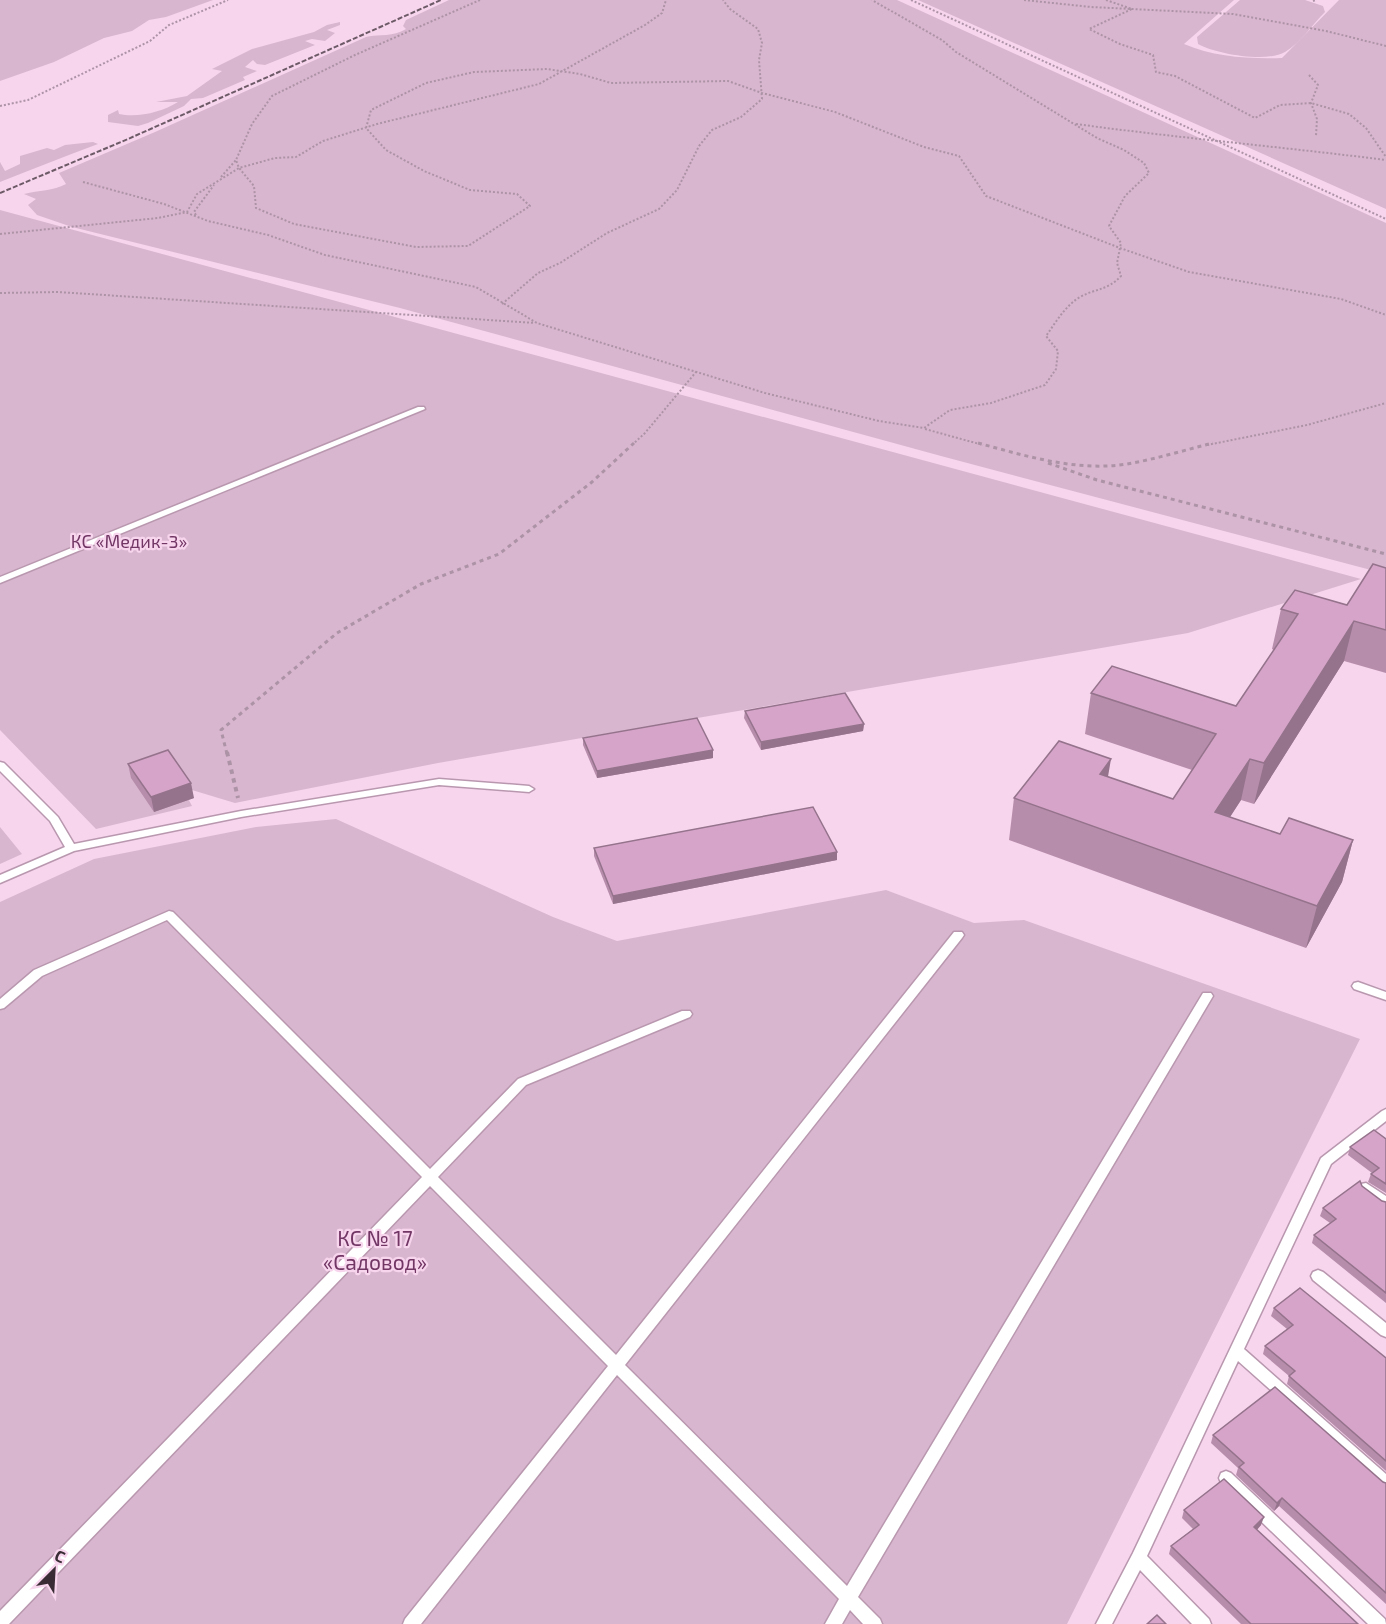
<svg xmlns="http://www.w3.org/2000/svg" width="1386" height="1624" viewBox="0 0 1386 1624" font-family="'Exo 2',sans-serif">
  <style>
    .green { fill: #d9b6cf }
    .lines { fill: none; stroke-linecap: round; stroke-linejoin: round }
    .lane-casing { stroke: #b998af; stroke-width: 3 }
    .path-far2 { stroke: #ad93a6; stroke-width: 2; stroke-dasharray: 2 2; stroke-linecap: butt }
    .path-far1 { stroke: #ad93a6; stroke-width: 3; stroke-dasharray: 4 4; stroke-linecap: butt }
    .path { stroke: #ad93a6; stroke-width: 4; stroke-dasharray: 4.5 4.5; stroke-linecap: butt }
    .lane { fill: #fff; fill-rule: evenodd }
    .rail { stroke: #6d5a67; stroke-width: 2; stroke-dasharray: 5 2; stroke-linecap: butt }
    .wall { fill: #b78dac }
    .shaded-wall { fill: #95738c }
    .building { fill: #d5a4c8; stroke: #95738c; stroke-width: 1.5 }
    .labels { text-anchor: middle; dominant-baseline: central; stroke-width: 4.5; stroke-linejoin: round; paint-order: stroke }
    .park-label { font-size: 18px; fill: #723665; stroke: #f7d5ed }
    .near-park-label { font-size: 21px; fill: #723665; stroke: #f7d5ed }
  </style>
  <rect width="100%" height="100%" fill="#f7d5ed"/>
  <path class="green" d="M0 0H213L166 17 149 20 132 31 104 38 54 62 0 81Z
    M449 0H897L1386 223V574L941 456 400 308 72 227 37 215 28 205 36 199 24 194C39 190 53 191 66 184L59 173 155 132 366 37C380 34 393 37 406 29L403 26 406 20Z
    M918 0H1234L1184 44C1214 57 1249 59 1282 58L1339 0H1386V209Z
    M1240 0H1305L1323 6 1325 12C1313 24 1300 43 1285 52 1266 63 1216 54 1198 44L1197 37Z
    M340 22V25L327 30 335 33 325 41 312 39 305 41 315 45 265 65 257 64 253 60 245 67 257 71 243 77 245 80 203 98 191 99 184 106 148 123 138 126 108 122V115L118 110 119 114C138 118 162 112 178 102H156L187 96 222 71 212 69 252 49 314 32 327 25Z
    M93 142 98 144C65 156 33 169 0 182V162L5 171 20 164V156L47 148 54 150 65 145Z
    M0 210 1361 579 1188 633 438 763 235 803 182 787 192 806 96 829 0 730Z
    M336 819 553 917 617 941 886 890 974 923 1024 920 1360 1039 1067 1624H0V902L94 859 256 827Z
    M0 827 22 854 0 864Z"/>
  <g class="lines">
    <defs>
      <path id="lane" d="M418 407H424L425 409 0 583V577Z
        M0 762 4 763 58 817 74 844 241 811 439 779 529 786 534 789 529 792 439 785 241 817 74 851 0 883V875L65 847 50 821 0 771Z
        M169 911 173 912 430 1169 518 1079 682 1011H690L692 1014 690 1017 526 1085 438 1177 616 1355 954 932H962L964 935 962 938 625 1365 847 1586 1203 993H1211L1213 996 858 1597 880 1619 882 1624H863L850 1610 842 1624H825L839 1599 617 1375 421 1624H403L405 1619 608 1366 430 1186 9 1624H0V1611L422 1177 167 920 42 976 4 1008 0 1009V999L34 970Z
        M1358 982 1386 992V1000L1354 989 1352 986 1354 983Z
        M1386 1109V1121L1331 1164 1244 1349 1386 1474V1490L1381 1488 1238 1361 1147 1556 1209 1619 1211 1624H1192L1140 1570 1112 1624H1096L1133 1553 1321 1158 1382 1111Z
        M1366 1183 1386 1196V1208L1381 1207 1361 1192 1360 1188 1361 1184Z
        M1318 1270 1323 1272 1386 1323V1337L1381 1335 1313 1280 1311 1276 1313 1272Z
        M1226 1471 1231 1473 1385 1619 1386 1624H1368L1221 1483 1219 1478 1221 1473Z"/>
    </defs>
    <use href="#lane" class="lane-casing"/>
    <path class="path-far2" d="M480 0 355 55 272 96 252 124 236 160 239 168 254 186 256 208 294 224 416 247 468 246 530 206 517 194 470 190 424 171 386 150 366 128 371 110 426 83 474 72 547 69 580 74 611 83 728 81 762 93 835 112 924 147 959 156 986 196 1120 248 1189 272 1341 299 1386 315
      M911 0 1386 219
      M1024 0 1091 7 1233 14 1326 31 1386 46
      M1106 0 1132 9 1089 29 1120 44 1153 55 1156 72 1175 76 1255 118 1280 105 1311 103 1349 114 1366 128 1386 157
      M1313 1 1316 0
      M1309 75 1318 85 1311 103 1317 119 1316 136
      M0 106 28 100 150 41 169 25 228 0
      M1076 124C1179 138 1283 147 1386 160
      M221 177 236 160
      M83 182 164 204 208 221 268 235 325 255 476 287 537 323 765 393 879 421 924 428 950 410 991 403 1045 385 1056 369 1058 351 1046 336C1056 322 1065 306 1080 297 1096 288 1107 291 1121 276L1117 263 1121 243 1109 226 1125 196 1149 173 1144 163 1124 150 1097 138 956 52 942 40 872 0
      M196 215 194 212 214 185
      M0 234 158 218 187 212 197 194 239 168 275 158 296 157 323 141 377 124 539 84 645 25 662 13 666 0
      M0 293 58 292 535 323
      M502 304 538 273 560 263 607 233 659 209 677 190 699 146 712 130 741 117 762 99 759 60 762 43 758 29 730 9 723 0
      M925 429 983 445
      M632 445 645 433 696 372
      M1207 445 1307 425 1386 403"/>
    <path class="path-far1" d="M978 443C1026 456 1077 472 1127 464 1156 459 1185 450 1213 443
      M1048 463 1097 480 1386 554
      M227 754 221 730 337 633 421 584 499 554 592 482 634 443"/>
    <path class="path" d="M227 752 238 798"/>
    <use href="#lane" class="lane"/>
    <path class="rail" d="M0 193 128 139 441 0"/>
  </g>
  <path class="wall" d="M1386 568V673L1344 661 1254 804 1241 800 1230 817 1280 834 1353 840 1342 882 1306 948 1009 840 1014 798 1108 777 1173 799 1192 770 1085 734 1091 693 1236 706 1274 650 1272 649 1281 609 1347 605Z
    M745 711 864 724 863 731 761 750 744 718Z
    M583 738 713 750V758L597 778 583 745Z
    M128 764 194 798 154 812 131 778Z
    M594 848 837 852V860L613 904 594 856Z
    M1386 1139V1193L1368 1182 1371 1174 1372 1173 1348 1155 1350 1147Z
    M1362 1186 1382 1201 1386 1202V1303L1312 1243 1314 1235 1330 1223 1320 1216 1323 1208Z
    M1274 1308 1386 1358V1471L1287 1384 1289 1376 1263 1354 1265 1346 1287 1329 1271 1316Z
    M1213 1435 1386 1483V1604L1279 1506 1274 1511 1236 1475 1238 1468 1211 1443Z
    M1184 1510 1261 1525 1257 1530 1358 1624H1241L1169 1554 1171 1546 1193 1529 1182 1518Z"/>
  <path class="shaded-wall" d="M1354 621 1344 661 1254 804 1264 763Z
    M864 724 863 731 761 750V742Z
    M713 750V758L597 778V771Z
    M1111 759 1104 800 1100 774Z
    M1250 759 1241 800 1206 854 1215 812Z
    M191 783 194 798 154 812 151 797Z
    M1353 840 1342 882 1306 948 1317 906Z
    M837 852V860L613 904V896Z
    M1282 1498 1279 1506 1274 1511 1277 1503Z
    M1264 1517 1261 1525 1252 1535 1254 1527Z"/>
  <path class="building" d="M1373 564 1386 568V630L1354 621 1264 763 1250 759 1215 812 1280 834 1289 818 1353 840 1317 906 1014 798 1059 741 1111 759 1100 774 1173 799 1216 734 1091 693 1112 666 1236 706 1298 614 1281 609 1295 590 1347 605Z
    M845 693 864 724 761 742 745 711Z
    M697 718 713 750 597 771 583 738Z
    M168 750 191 783 151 797 128 764Z
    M813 807 837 852 613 896 594 848Z
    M1374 1130 1386 1139V1184L1371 1174 1379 1168 1350 1147Z
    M1360 1181 1362 1186 1382 1201 1386 1202V1293L1314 1235 1336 1219 1323 1208Z
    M1300 1288 1386 1358V1461L1289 1376 1295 1371 1265 1346 1293 1325 1274 1308Z
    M1275 1387 1383 1482 1386 1483V1593L1282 1498 1277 1503 1239 1467 1244 1463 1213 1435Z
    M1224 1479 1264 1517 1254 1527 1358 1624H1251L1171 1546 1199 1525 1184 1510Z
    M1157 1615 1166 1624H1147Z"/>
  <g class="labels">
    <g class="park-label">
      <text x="129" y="541">КС «Медик-3»</text>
    </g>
    <g class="near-park-label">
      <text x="375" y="1237">КС № 17<tspan x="375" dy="24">«Садовод»</tspan></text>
    </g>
  </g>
  <g transform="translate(54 1570) rotate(24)" stroke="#f7d5ed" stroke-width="4.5" paint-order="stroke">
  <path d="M0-4.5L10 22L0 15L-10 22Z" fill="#392c35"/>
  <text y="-9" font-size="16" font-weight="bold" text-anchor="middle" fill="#392c35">С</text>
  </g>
</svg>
